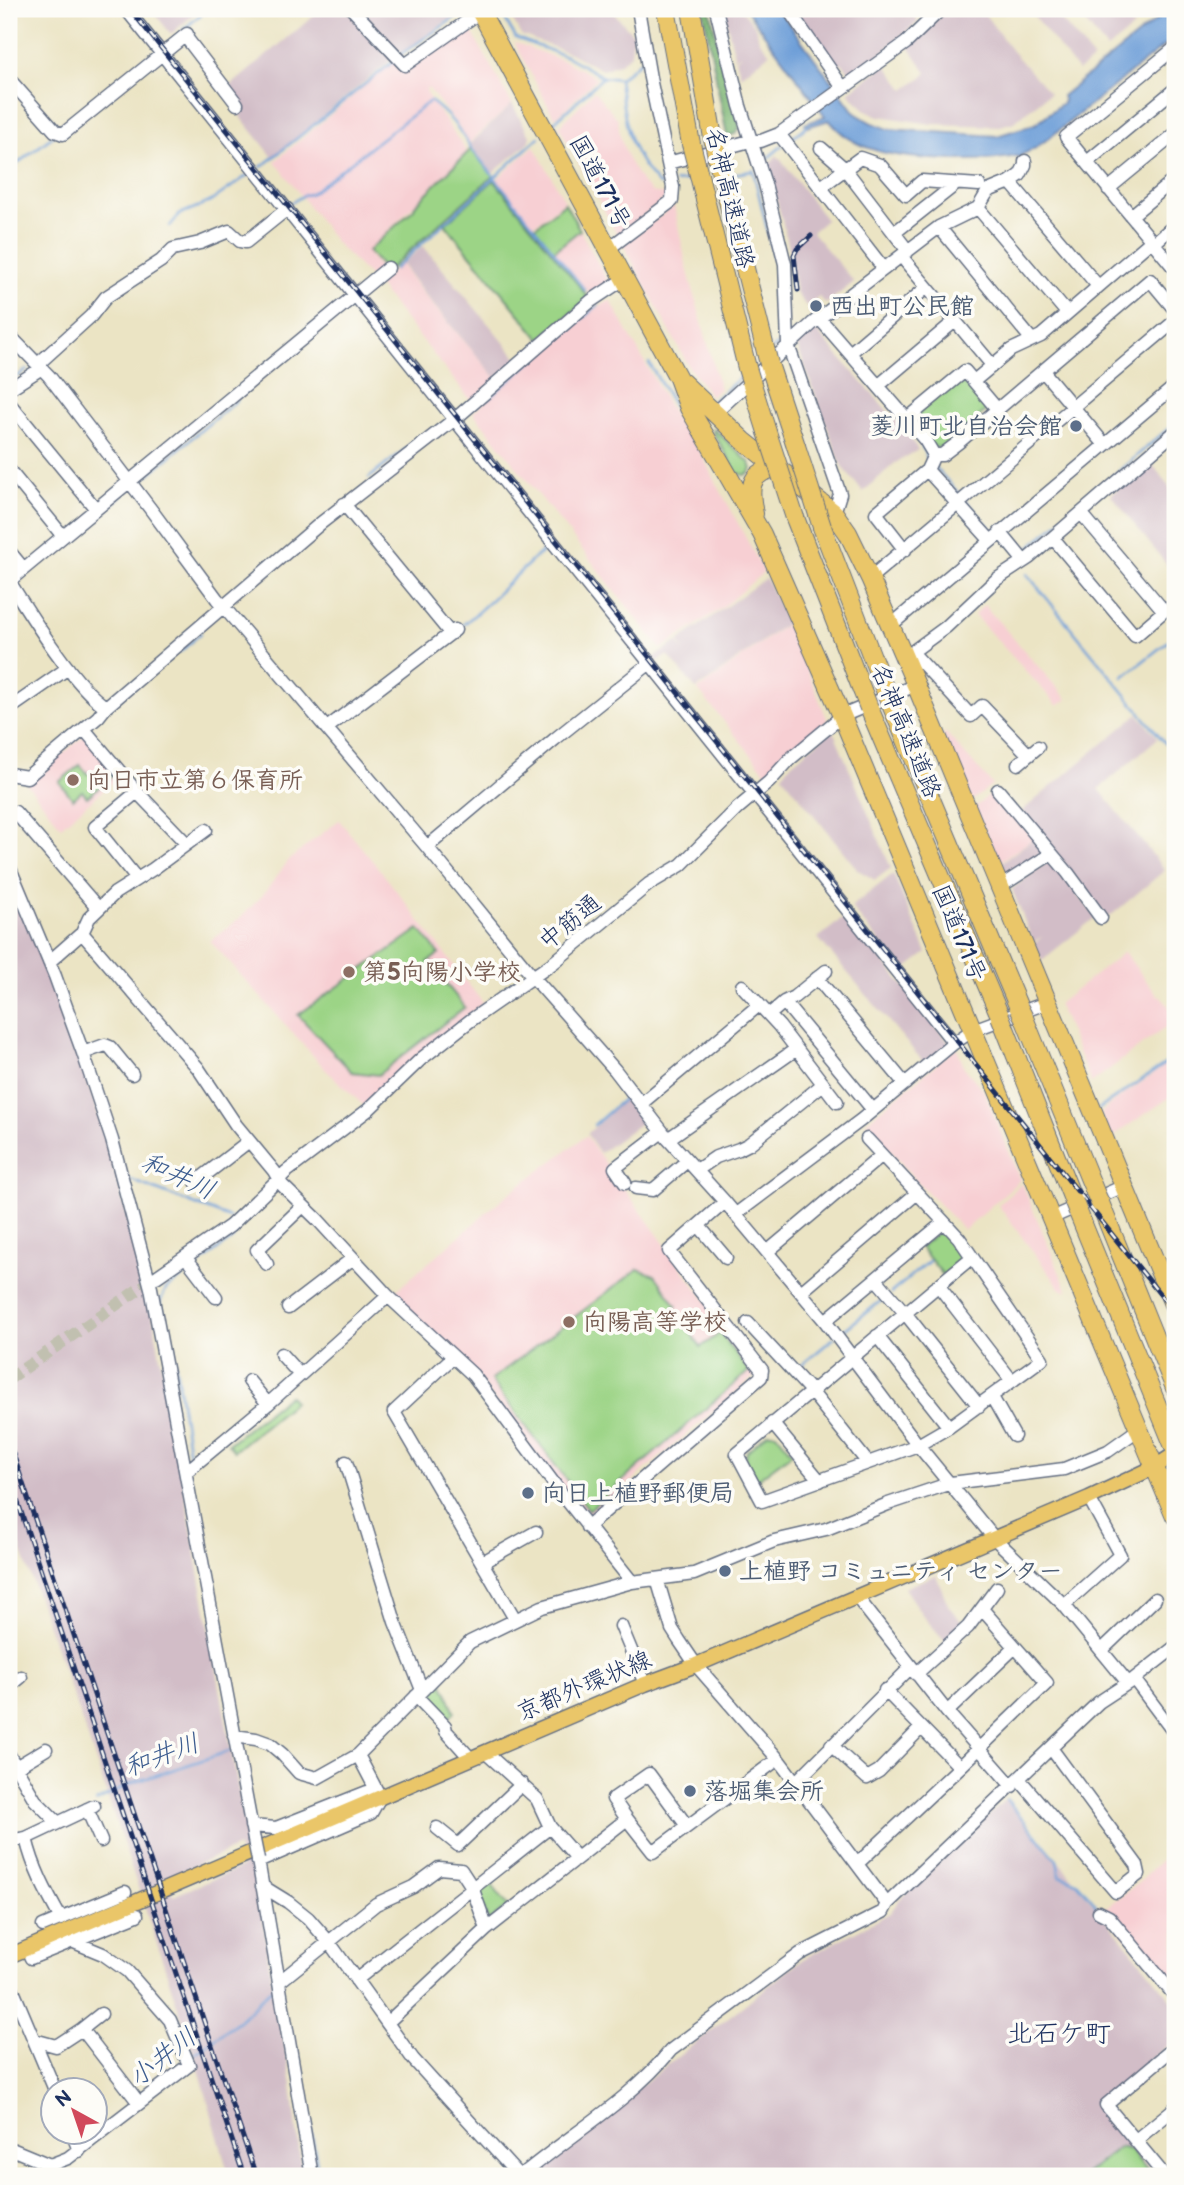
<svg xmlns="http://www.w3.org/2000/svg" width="1184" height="2185" viewBox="0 0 1184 2185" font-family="'Balsamiq Sans','Klee One',sans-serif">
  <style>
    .built { fill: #f7cfd3 }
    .industrial { fill: #d2bdc7; fill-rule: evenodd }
    .green { fill: #9cd486; stroke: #5c8272; stroke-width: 2 }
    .forest { fill: #7db673; stroke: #4c7268; stroke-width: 2 }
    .water { fill: #6e9fd8; stroke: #44679b; stroke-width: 2 }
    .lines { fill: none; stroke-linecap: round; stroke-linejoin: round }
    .stream { stroke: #6e9fd8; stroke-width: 2.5 }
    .minor-tunnel { stroke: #c1c0b0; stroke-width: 12; stroke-dasharray: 12 6; stroke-linecap: butt }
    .minor-casing { stroke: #646e82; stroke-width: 15 }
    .major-casing { stroke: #646e82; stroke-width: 17 }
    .highway-casing { stroke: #646e82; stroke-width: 20 }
    .minor { stroke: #fff; stroke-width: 12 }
    .major { stroke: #eac669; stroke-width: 14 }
    .highway { stroke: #eac669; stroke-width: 18 }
    .rail-casing { stroke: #1b2f5e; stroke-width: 5 }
    .rail { stroke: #fdfcf7; stroke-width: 2.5; stroke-dasharray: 8; stroke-linecap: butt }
    .minor-bridge-casing { stroke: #646e82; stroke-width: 15; stroke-linecap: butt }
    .highway-bridge-casing { stroke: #646e82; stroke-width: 20; stroke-linecap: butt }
    .minor-bridge { stroke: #fff; stroke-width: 12 }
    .highway-bridge { stroke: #eac669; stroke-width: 18 }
    .service-dot { fill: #5c6f8a; stroke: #fdfcf7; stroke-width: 2.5 }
    .education-dot { fill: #8d6e63; stroke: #fdfcf7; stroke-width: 2.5 }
    .labels { text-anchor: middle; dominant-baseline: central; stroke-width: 7; stroke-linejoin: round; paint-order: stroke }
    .street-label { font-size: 24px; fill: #1b2f5e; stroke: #fdfcf7 }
    .service-label { font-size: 24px; font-weight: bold; fill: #4e5e75; stroke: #fdfcf7; text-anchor: start }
    .education-label { font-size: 24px; font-weight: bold; fill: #785e54; stroke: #fdfcf7; text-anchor: start }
    .water-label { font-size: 26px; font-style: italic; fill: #3c5c8f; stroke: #fdfcf7 }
    .neighbourhood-label { font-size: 26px; fill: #1b2f5e; stroke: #fdfcf7 }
  </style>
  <rect width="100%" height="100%" fill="#fdfcf7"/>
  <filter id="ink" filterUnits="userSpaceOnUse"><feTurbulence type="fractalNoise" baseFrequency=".0143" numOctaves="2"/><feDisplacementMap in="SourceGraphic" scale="14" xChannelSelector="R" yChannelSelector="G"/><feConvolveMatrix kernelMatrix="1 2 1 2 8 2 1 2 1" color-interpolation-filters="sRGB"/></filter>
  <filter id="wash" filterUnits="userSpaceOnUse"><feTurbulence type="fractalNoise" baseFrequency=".00686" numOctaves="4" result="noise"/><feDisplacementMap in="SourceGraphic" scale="28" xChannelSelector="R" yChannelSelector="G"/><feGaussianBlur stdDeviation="1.57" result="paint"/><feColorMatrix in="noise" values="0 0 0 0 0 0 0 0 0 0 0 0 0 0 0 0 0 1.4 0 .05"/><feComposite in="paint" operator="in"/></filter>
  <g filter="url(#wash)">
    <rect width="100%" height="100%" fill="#ebe4c4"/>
    <path class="built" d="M471 30 512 104 469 143 460 128 428 88 426 89 429 97 467 152 367 252 386 276 401 264 423 294 497 379 471 401 376 283 336 243 275 161 395 61 404 70 464 31Z
      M514 42 567 62 597 78 559 115 554 117Z
      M594 91 618 119 620 136 628 159 643 184 652 192 667 195V197L618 236 559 126Z
      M534 146 565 201 534 225 497 179Z
      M674 206 686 264 720 389 711 396 689 367 623 244Z
      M580 230 608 282 591 295 555 251Z
      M609 301H611L678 423 685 424 764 572 723 607 661 649 473 412 597 308Z
      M984 605 1067 699 1058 706 974 615Z
      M788 623 828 721 783 756 768 775 698 690Z
      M946 733 993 785 971 801 942 734Z
      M85 735 119 777 61 826 27 784Z
      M995 790 1034 838 998 863 975 807Z
      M339 820 389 881 483 1003 419 1053 364 1106 327 1071 210 941 240 918 262 896 289 860Z
      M1124 952 1158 996 1160 995 1175 1015V1020L1091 1083 1058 1004Z
      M957 1047 964 1067 984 1091 1020 1180 964 1230 912 1176 866 1122Z
      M1175 1059V1094L1110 1138 1101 1113 1112 1103Z
      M586 1136 757 1371 756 1375 586 1520 474 1373 391 1295 508 1194Z
      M1022 1183 1051 1252 1068 1292 1061 1289 998 1205Z
      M1175 1846V1992L1101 1911 1137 1884Z"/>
    <path class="industrial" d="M151 9H200L171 34Z
      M322 9H346L392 59 273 157 236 111 241 105 228 88Z
      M360 9H460L461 11 401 53Z
      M506 9H610L633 34 631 54 619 64 602 70 572 54 521 35Z
      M724 9H741L755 26 759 40 770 53 741 76 736 59 743 53 735 58Z
      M794 9H908L919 21 875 59 850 73 842 63 833 69Z
      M947 9H981L1012 51 1050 93 1014 122 1000 126 932 124 879 116 866 110 854 99 848 92 886 65 905 90 927 73 909 47Z
      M1028 9H1052L1094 59 1078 71Z
      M1074 9H1118L1134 27 1107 49Z
      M512 104 530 136 529 142 492 174 470 144Z
      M777 155 826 220 812 232 854 282 826 304 819 297 807 307 796 293 790 251 768 166Z
      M423 246 518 359 496 378 424 294 402 264Z
      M813 327 908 434 918 450 895 463 863 492 842 467 797 345Z
      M1146 463 1153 465 1175 495V575L1111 495Z
      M766 578 787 623 707 682 696 689 668 655 654 663 651 659 677 642 685 652 678 641Z
      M1138 714 1158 738 1099 789 1165 870 1108 918 1022 811Z
      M833 730 891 868 875 880 858 870 782 775 792 763Z
      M1034 838 1044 852 1010 876 1005 875 1001 863Z
      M1050 860 1096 917 1041 961 1034 944 1043 936 1033 942 1012 889Z
      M893 874 927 953 903 971 851 907Z
      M9 875 41 952 95 1104 148 1290 245 1826 262 1908 269 1964 292 2085 302 2176H229L201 2076 136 1881 85 1729 9 1516ZM238 1847 242 1867 173 1896 167 1877Z
      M847 915 950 1044 926 1065 818 938Z
      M629 1095 646 1119 600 1153 587 1134Z
      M936 1575 949 1607 964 1624 946 1642 923 1616 904 1588Z
      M1007 1798 1175 2004V2039L1100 2104 1154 2176H525L803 1959 890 1913 900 1899Z"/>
    <path class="green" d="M471 149 493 176 386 272 368 251 414 209 415 205Z
      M494 180 589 298 540 339 445 224Z
      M565 203 580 230 554 251 535 227Z
      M960 378H968L988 403 987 410 941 448 933 447 914 422 915 414Z
      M713 428 750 463 752 469 749 474 744 475 737 473 713 432Z
      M80 765 88 774 91 773 94 777 99 773 103 778 111 772 114 775 87 797 82 791 73 799 59 782Z
      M419 929 439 954 428 962 465 1007 378 1075 352 1072 298 1015Z
      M945 1226 965 1252 963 1258 943 1275 920 1247Z
      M638 1269 655 1275 677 1306 673 1309 701 1347 720 1333 749 1371 589 1510 491 1380Z
      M289 1395 294 1402 234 1451 228 1444Z
      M768 1433H776L792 1453 756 1480 745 1460 747 1451Z
      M440 1677 455 1712 447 1720 422 1696Z
      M488 1880 508 1906 488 1922 479 1894V1887Z
      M1119 2147 1130 2150 1152 2176H1083Z"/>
    <path class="forest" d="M703 9H708L711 14 723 68 735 103 740 127 735 134 727 136Z"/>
    <path class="water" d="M746 9H778L855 113 870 122 888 129 997 136 1035 124 1064 102 1062 96 1170 9H1175V37L1053 135 1034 149 1021 155 1020 159 1017 156C982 163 903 161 869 148 853 143 840 133 829 120L807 127 805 124 825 116Z"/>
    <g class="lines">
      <path class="stream" d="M499 9 516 38 568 57 603 77 619 79 642 60
        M183 30 207 9
        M401 54 462 13 471 9
        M145 60 156 51
        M619 79C626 125 626 149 659 185L669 183
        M80 113 91 104
        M549 127 603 77
        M790 140 807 126
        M763 162 782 146
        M261 167 394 61
        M9 170 53 136
        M753 170 774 258
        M727 175 752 171
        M675 182 693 180
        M289 204 304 195 310 194 430 101C448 113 460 130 471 148L585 290
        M170 226 180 214 210 202 251 173
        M394 269 539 137
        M773 349 783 341
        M649 363 682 420 685 418
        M9 382 27 370
        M487 399 598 305
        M712 402 741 377
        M921 444 928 460
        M933 465 961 496
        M369 478 416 441
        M143 479 237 400
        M966 501 994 532
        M94 519 123 495
        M1023 553 1175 423
        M1027 574 1175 755
        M460 627C491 603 517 572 548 547
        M180 652 201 633
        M1123 677 1175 636
        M9 854 12 861
        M1099 1109 1175 1057
        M594 1125 628 1095
        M128 1179 230 1218
        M198 1265 233 1238 236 1226
        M891 1293 929 1261
        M839 1334 886 1297
        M799 1367 834 1338
        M190 1462 175 1362 160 1302 166 1289 190 1271
        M1006 1799 1057 1860 1060 1876 1077 1882 1095 1903 1096 1907
        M96 1802 132 1783 233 1750
        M298 2056 319 2176
        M190 2057 240 2020 275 1985"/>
    </g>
  </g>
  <g filter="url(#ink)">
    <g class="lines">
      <path class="minor-tunnel" d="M9 1379 155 1278"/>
      <defs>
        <path id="minor" d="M126 9 954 1043 973 1030 1046 1003
          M352 9 405 65 480 12
          M716 9 740 106 765 184 785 264 788 345 840 494 834 513
          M788 9 843 88
          M185 36 237 104
          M1175 48 1066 137 1175 269
          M9 79 55 131 63 134 187 34
          M779 134 884 269
          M821 148 845 169 908 251
          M1087 162 1175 89
          M668 163 750 141H761L779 134 906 43 941 9
          M1010 182 1098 286
          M821 187 860 158 880 165 906 195 922 181 979 185
          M1108 189 1175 134
          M978 208 1067 313
          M1131 216 1175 179
          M939 227 1032 340
          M894 233 956 184
          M1153 244 1175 225
          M608 249 672 201 673 187 650 78 638 9
          M901 256 992 365
          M820 319 925 440 934 455
          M9 335 49 376 152 511 217 599 427 847 534 978 615 1070 668 1139 725 1202 825 1321 918 1445 994 1538 1064 1605 1128 1683
          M850 353 926 288
          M38 364 91 316 106 297 161 261 173 249 200 243 229 231 240 241 246 242 287 209
          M1043 371 1105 445
          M974 381 1011 350 1041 336 1151 241
          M878 386 955 321
          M9 389 42 368
          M9 403 96 509
          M714 414 813 323 939 227 978 208 988 191 1010 182 1020 175 1025 165V161
          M907 419 965 371 997 409
          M9 470 62 535
          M927 470 990 540
          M344 504 450 633
          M1000 532 1023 560
          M1053 538 1135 636 1164 611 1081 513
          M905 550 876 513 927 470 934 455H942L959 442 1150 280 1175 310
          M9 551 23 568
          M870 578 1175 321
          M9 581C29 613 76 689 106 707L321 523 455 419 591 301 624 279
          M9 581 388 268
          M890 626 1175 386
          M912 652 971 716 982 706 1029 755
          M903 656 912 652 946 627 997 579 1029 558 1175 432
          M9 709 68 668
          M327 728 455 630
          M84 729 137 792 187 844
          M1018 764 1038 747
          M9 774 27 777 98 717 106 707
          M998 790 1068 873 1101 918
          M137 792 95 827 137 879
          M9 817 15 812 98 908
          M427 847 555 739 650 663
          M9 866 55 976 83 1053 112 1140 151 1288 254 1840
          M998 888 1051 854
          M82 933 198 1068 236 1125 274 1171 282 1185 318 1220 388 1296 473 1375 558 1489 632 1582
          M49 962 82 933 89 918 115 893 153 869 206 830
          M817 978 905 1084
          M742 986 779 1026 837 1102
          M784 1002 794 997 826 971
          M769 1015 784 1002 873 1110
          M83 1053 105 1045 110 1047 132 1074
          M642 1103 759 1005
          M668 1139 795 1050
          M867 1139 959 1238 1042 1359 949 1427 918 1445 762 1501 737 1454 971 1258
          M697 1170 716 1157 739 1149 749 1144 822 1085
          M196 1182 249 1141
          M625 1183 615 1168 662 1132
          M636 1188 653 1190 687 1161
          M736 1214 861 1120 954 1043
          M1051 1218 1124 1186
          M699 1226 726 1258
          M767 1252 881 1156
          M190 1263 216 1297
          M267 1264 257 1250 303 1206
          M156 1277 230 1226 286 1172 368 1110 421 1059 471 1020 553 963 649 884 681 865 738 808 769 782 790 759 842 716 916 685
          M876 1279 905 1313 979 1406
          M938 1285 1012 1381
          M801 1292 916 1194
          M288 1308 352 1259
          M825 1321 944 1222
          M748 1323 810 1390 868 1463
          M877 1336 949 1427
          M281 1354 300 1375
          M453 1357 394 1412 515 1619
          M249 1381 268 1404
          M992 1397 1014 1436
          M772 1423 820 1481
          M346 1462 395 1622 422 1690
          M186 1472 268 1404 388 1296
          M587 1527 761 1377 762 1370 669 1251 725 1202
          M483 1562 536 1532
          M657 1579 672 1629 679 1640 696 1665 778 1759 887 1904
          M856 1596 947 1712 1012 1786
          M1064 1605 1120 1555 1089 1498
          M621 1626 645 1684
          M1102 1650 1155 1599
          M916 1674 968 1627 997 1588
          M1134 1679 1175 1734
          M9 1687 21 1677
          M416 1696 445 1726 446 1731 471 1759
          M947 1712 1015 1647
          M234 1736 256 1739 270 1744 282 1754 299 1773 317 1778 358 1755 470 1642 542 1607 632 1582 694 1574 774 1541 826 1529 888 1504 951 1483 1064 1469 1108 1451 1139 1429
          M831 1745 867 1778 879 1771 921 1728
          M485 1752 537 1799 550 1827 577 1858
          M9 1755 35 1800 57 1822
          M358 1755 380 1797
          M16 1767 46 1749
          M960 1767 1047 1683 982 1609
          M1019 1779 1116 1892 1139 1874 1137 1865 1051 1748
          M796 1782 910 1668
          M87 1809 101 1841
          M627 1819 613 1799 649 1774 687 1826
          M251 1826 276 1828 367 1792 380 1797
          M437 1828 458 1845 522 1784
          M26 1838C33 1868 46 1892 61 1919
          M9 1841 26 1838 94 1806
          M258 1860 312 2176
          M258 1862 371 1813 380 1797
          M857 1864 960 1767 885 1690
          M262 1886 288 1902 308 1918 329 1942 413 2059 518 2175
          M1099 1912 1109 1917 1175 1996
          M43 1926 125 1892
          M27 1948 31 1958 137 1915
          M356 1980 550 1827
          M9 1981 55 2090
          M279 1982 376 1904 413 1887 439 1868 461 1870 472 1887 487 1929
          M387 2023 487 1929 627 1819 653 1852 778 1759
          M82 2029 139 2103
          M34 2040 56 2046 82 2029 101 2014
          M72 2132 79 2151
          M1136 2140 1175 2108
          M9 2148 50 2165 68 2158 189 2065 170 2020 127 1971 103 1954 74 1942
          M516 2176 527 2171C575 2132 632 2098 671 2050L800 1954 883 1912 887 1904 1099 1702 1134 1679 1175 1647
          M1165 2176 1106 2105 1175 2047"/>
        <path id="major" d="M9 1956 645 1684 696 1665 1089 1498 1155 1467 1175 1454"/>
        <path id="highway" d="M479 9 678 378 689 408 762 534 842 716 1175 1516
          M666 9 691 144
          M691 9 713 138
          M718 161 766 352
          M697 167 747 368
          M769 364 796 446
          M751 381 767 432
          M682 382 744 441 834 513 848 533 870 578 916 685 1175 1309
          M754 514C749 489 748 472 777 468
          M795 518 862 690
          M822 527 879 675
          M890 702 1019 1008
          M869 708 1000 1016
          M1024 1018 1095 1192
          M1004 1026 1074 1202
          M1100 1203 1175 1388
          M1078 1212 1175 1449"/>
      </defs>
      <use href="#minor" class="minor-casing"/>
      <use href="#major" class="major-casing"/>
      <use href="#highway" class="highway-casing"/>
      <use href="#minor" class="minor"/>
      <use href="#major" class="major"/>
      <use href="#highway" class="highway"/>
      <defs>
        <path id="rail" d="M130 9 1175 1313
          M798 290 794 255 797 249 811 236
          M9 1442 256 2176
          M9 1476 244 2176"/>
      </defs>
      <use href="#rail" class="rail-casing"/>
      <use href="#rail" class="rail"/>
      <defs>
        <path id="minor-bridge" d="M254 1840 258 1860"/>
        <path id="highway-bridge" d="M713 138 718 161
          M691 144 697 167
          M766 352 769 364
          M747 368 751 381
          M767 432 795 518
          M796 446 822 527
          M879 675 890 702
          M862 690 869 708
          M1019 1008 1024 1018
          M1000 1016 1004 1026
          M1095 1192 1100 1203
          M1074 1202 1078 1212"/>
      </defs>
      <use href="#minor-bridge" class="minor-bridge-casing"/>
      <use href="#highway-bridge" class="highway-bridge-casing"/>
      <use href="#minor-bridge" class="minor-bridge"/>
      <use href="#highway-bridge" class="highway-bridge"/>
    </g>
  </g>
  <g class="service-dot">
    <circle cx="816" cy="306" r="7"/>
    <circle cx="1076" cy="426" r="7"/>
    <circle cx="528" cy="1493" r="7"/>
    <circle cx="725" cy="1571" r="7"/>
    <circle cx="690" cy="1791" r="7"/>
  </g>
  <g class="education-dot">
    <circle cx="73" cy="780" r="7"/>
    <circle cx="349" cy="972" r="7"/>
    <circle cx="569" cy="1322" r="7"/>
  </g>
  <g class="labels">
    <g class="street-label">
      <text transform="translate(600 182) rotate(62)">国道171号</text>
      <text transform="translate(730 198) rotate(77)">名神高速道路</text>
      <text transform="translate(906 731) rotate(67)">名神高速道路</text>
      <text transform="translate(570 922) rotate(-39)">中筋通</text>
      <text transform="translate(959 933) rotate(67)">国道171号</text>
      <text transform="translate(584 1686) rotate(-23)">京都外環状線</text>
    </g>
    <g class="service-label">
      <text x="830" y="306">西出町公民館</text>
      <text x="1062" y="426" text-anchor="end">菱川町北自治会館</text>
      <text x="542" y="1493">向日上植野郵便局</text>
      <text x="739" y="1571">上植野 コミュニティ センター</text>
      <text x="704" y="1791">落堀集会所</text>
    </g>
    <g class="education-label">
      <text x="87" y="780">向日市立第６保育所</text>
      <text x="363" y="972">第5向陽小学校</text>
      <text x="583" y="1322">向陽高等学校</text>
    </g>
    <g class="water-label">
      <text transform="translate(178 1177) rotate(24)">和井川</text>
      <text transform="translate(162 1756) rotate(-20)">和井川</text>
      <text transform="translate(163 2058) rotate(-38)">小井川</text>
    </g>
    <g class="neighbourhood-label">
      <text x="1059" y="2034">北石ケ町</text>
    </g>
  </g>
  <rect width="1184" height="2185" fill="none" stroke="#fdfcf7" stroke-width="35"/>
  <g transform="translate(74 2111) rotate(320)"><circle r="33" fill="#fdfcf7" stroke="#a3aaba" stroke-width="2"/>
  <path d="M0-5L12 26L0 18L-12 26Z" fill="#d1495b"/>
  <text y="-10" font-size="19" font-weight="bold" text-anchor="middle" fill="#1b2f5e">N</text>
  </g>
</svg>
